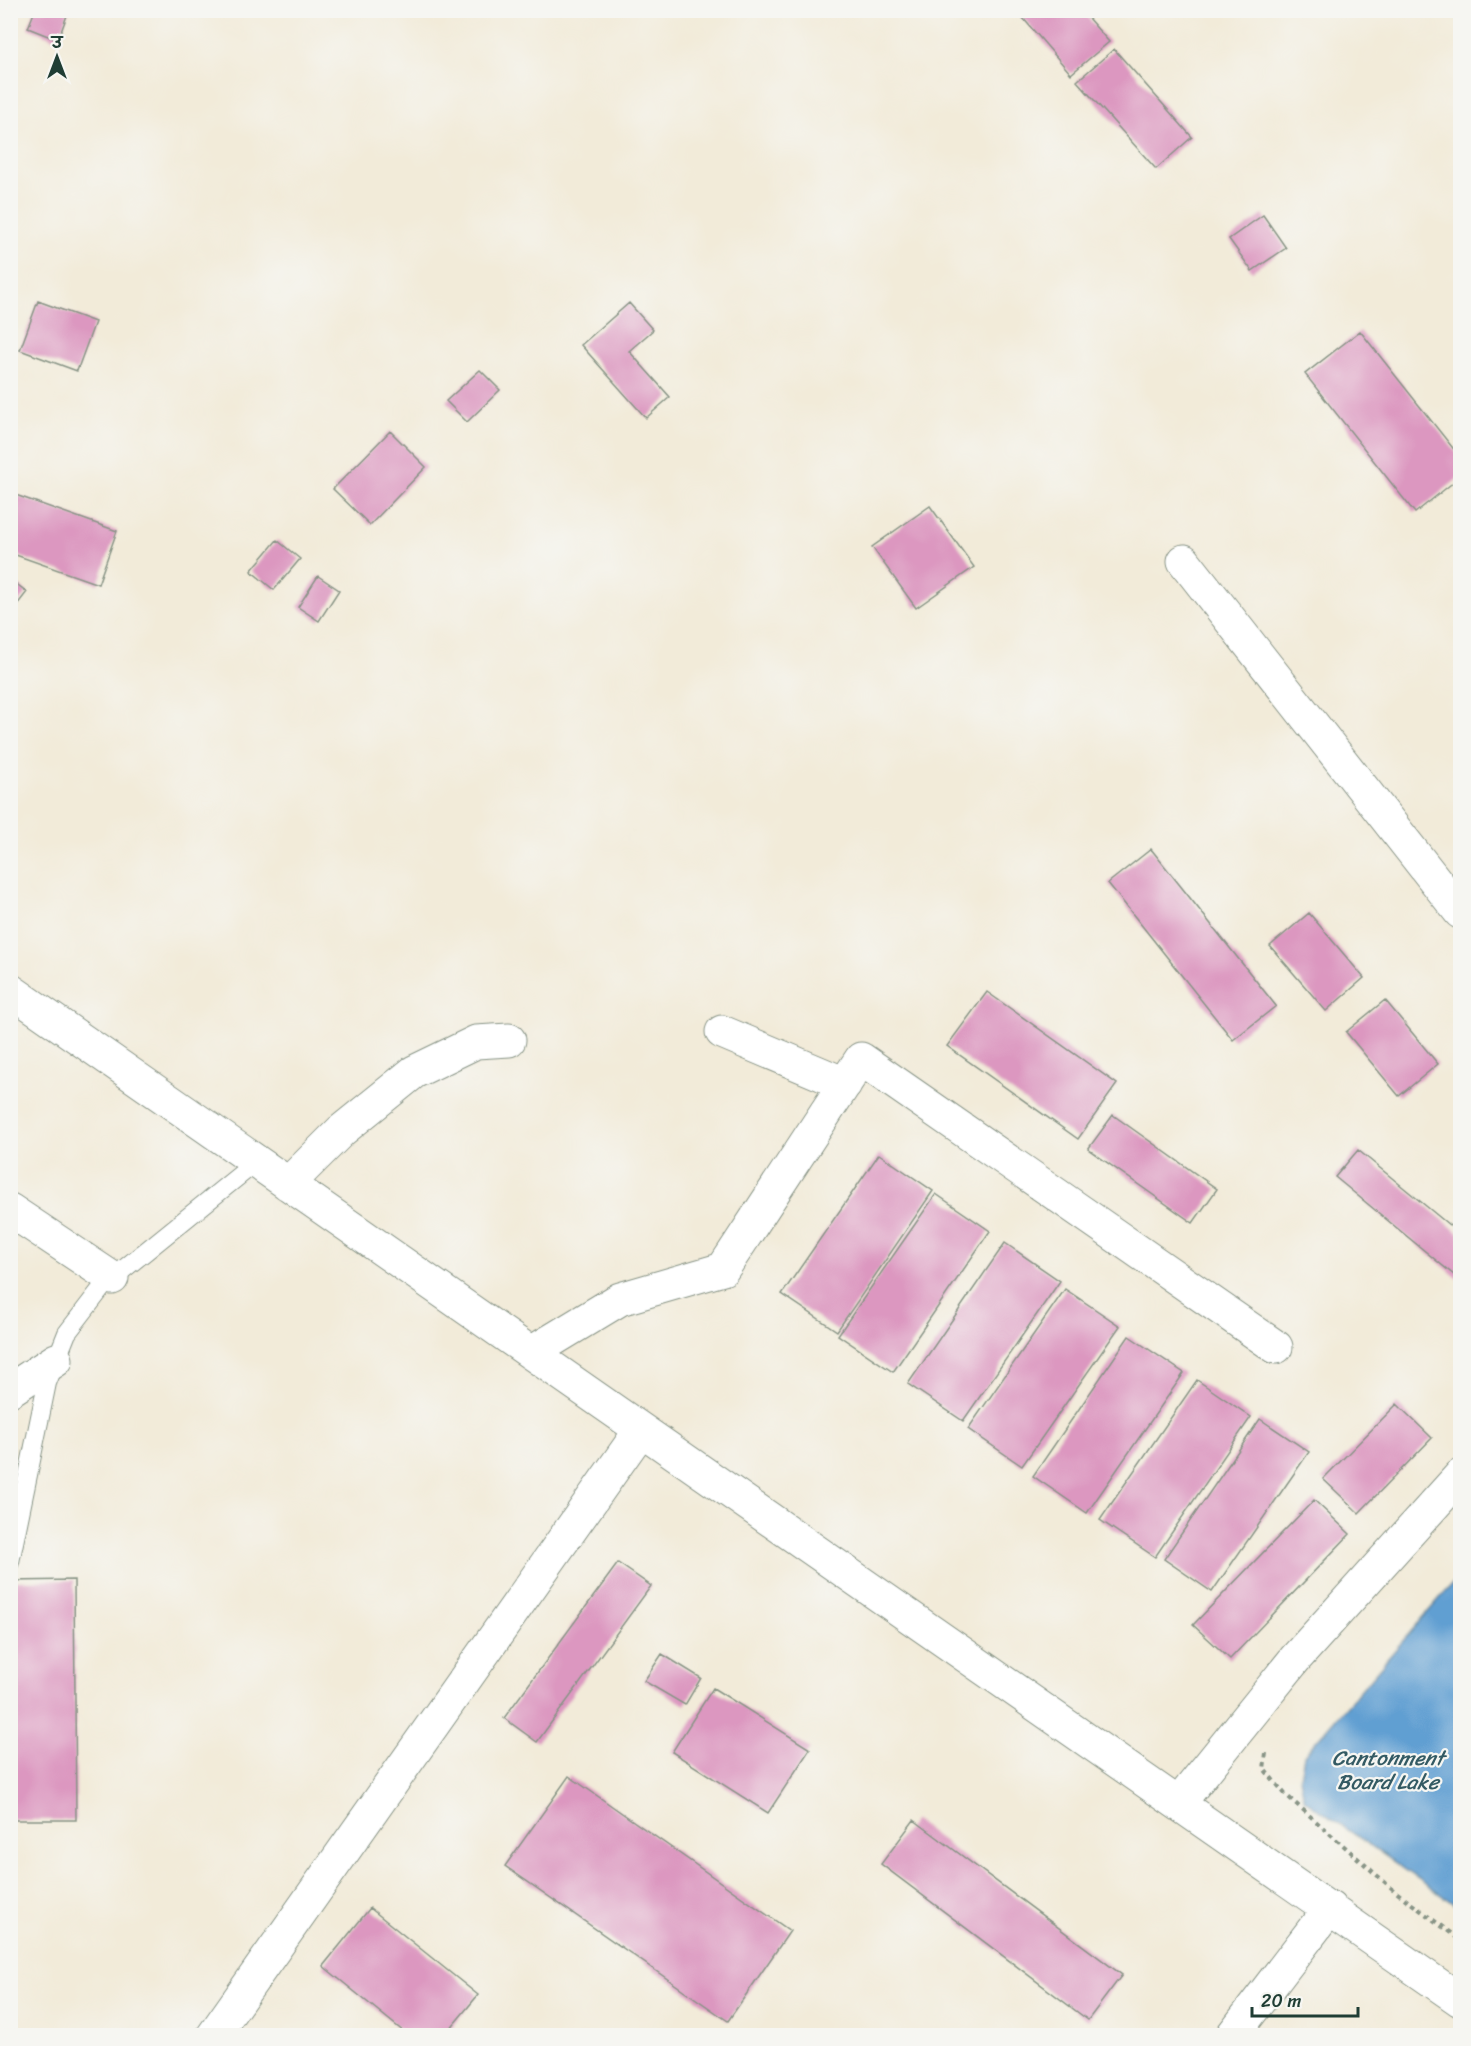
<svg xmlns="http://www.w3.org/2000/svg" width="1471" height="2046" viewBox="0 0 1471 2046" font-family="Sriracha,'Playpen Sans Deva',sans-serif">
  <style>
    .water { fill: #619fd2; stroke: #406e83; stroke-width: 1.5 }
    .building { fill: #dc97c0 }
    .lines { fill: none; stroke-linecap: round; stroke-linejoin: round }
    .lane-casing { stroke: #889486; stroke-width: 20 }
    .street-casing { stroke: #889486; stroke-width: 35 }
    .path { stroke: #889486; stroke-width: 4; stroke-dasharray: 4.5 4.5; stroke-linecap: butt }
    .lane { stroke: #fff; stroke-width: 18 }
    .street { stroke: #fff; stroke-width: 33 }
    .labels { text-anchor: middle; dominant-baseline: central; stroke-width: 4.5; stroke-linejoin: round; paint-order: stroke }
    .water-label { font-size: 21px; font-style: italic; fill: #335a63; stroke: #f6f6f2 }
  </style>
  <rect width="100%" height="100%" fill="#f6f6f2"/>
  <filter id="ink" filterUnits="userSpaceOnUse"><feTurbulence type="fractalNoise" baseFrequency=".0167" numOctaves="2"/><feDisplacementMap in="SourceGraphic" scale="12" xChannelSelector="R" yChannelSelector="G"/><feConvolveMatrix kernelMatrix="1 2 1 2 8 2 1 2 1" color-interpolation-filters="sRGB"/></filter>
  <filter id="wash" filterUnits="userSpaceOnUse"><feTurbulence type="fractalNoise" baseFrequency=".008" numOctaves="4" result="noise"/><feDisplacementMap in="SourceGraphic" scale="24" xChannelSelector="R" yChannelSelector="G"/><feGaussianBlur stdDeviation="1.35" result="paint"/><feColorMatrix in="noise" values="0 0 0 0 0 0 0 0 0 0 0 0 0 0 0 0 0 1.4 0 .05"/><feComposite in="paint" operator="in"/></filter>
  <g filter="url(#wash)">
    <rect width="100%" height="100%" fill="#f2ebd9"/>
    <path class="water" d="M1460 1575V1908L1304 1799 1300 1777 1304 1755Z"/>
    <g id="blocks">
      <path class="building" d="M35 10H69L58 40 28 28Z
        M1016 10H1081L1109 42 1071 74Z
        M1114 49 1192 137 1156 169 1077 81Z
        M1263 215 1286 248 1252 271 1229 239Z
        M38 301 95 322 77 371 20 350Z
        M629 303 653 330 629 351 670 397 646 418 581 345Z
        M1360 331 1460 457V477L1415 513 1305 374Z
        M480 370 500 390 467 422 446 401Z
        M390 431 426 467 370 525 333 489Z
        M10 493 117 531 98 584 10 553Z
        M930 506 974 567 916 608 872 547Z
        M277 540 300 559 274 590 251 571Z
        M318 576 339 590 319 621 298 607Z
        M10 579 27 592 10 614Z
        M1151 849 1276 1006 1233 1040 1108 883Z
        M1309 913 1364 978 1326 1011 1270 946Z
        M987 992 1117 1084 1078 1139 947 1046Z
        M1385 1000 1438 1064 1399 1096 1346 1032Z
        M1113 1115 1217 1189 1193 1223 1088 1149Z
        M1358 1150 1460 1234V1280L1335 1177Z
        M879 1154 933 1191 837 1331 782 1294Z
        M936 1194 990 1231 893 1372 838 1335Z
        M1005 1243 1060 1281 963 1421 908 1384Z
        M1065 1289 1120 1326 1022 1466 968 1429Z
        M1129 1336 1184 1373 1087 1513 1033 1476Z
        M1197 1380 1251 1417 1155 1557 1100 1520Z
        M1397 1404 1432 1438 1359 1513 1323 1479Z
        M1260 1419 1309 1452 1212 1592 1164 1559Z
        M1314 1500 1350 1534 1230 1659 1193 1625Z
        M618 1563 651 1586 537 1742 504 1718Z
        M74 1580 76 1820H10V1581Z
        M662 1654 701 1678 685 1705 644 1681Z
        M713 1688 810 1749 768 1813 672 1752Z
        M569 1776 790 1931 728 2021 505 1866Z
        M914 1820 1122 1975 1088 2020 881 1864Z
        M370 1908 478 1995 444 2036H409L323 1966Z"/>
    </g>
  </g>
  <g filter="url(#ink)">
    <use href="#blocks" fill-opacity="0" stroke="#889486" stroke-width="1.5"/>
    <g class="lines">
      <defs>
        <path id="lane" d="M10 1562 47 1383 67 1333 104 1285 256 1162"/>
        <path id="street" d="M1184 561 1460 912
          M10 990 1460 2000
          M722 1032 845 1084
          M288 1184 341 1131 414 1072 476 1042 509 1040
          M10 1210 112 1278
          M531 1353 620 1299 723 1269 861 1059 1276 1347
          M10 1390 56 1360
          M1179 1803 1295 1659 1460 1476
          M213 2036 641 1430
          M1232 2036 1330 1908"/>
      </defs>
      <use href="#lane" class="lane-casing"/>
      <use href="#street" class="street-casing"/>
      <path class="path" d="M1266 1753 1264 1769 1285 1794 1396 1892 1460 1940"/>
      <use href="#lane" class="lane"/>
      <use href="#street" class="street"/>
    </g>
  </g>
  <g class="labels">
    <g class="water-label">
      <text x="1388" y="1758">Cantonment<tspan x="1388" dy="24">Board Lake</tspan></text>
    </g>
  </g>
  <rect width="1471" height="2046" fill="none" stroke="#f6f6f2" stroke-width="36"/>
  <g transform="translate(57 57)" stroke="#f6f6f2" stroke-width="4.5" paint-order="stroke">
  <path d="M0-4.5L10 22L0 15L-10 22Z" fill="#1f3d34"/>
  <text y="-9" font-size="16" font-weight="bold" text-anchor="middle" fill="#1f3d34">उ</text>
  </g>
  <path d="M1252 2007v9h106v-9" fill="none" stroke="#1f3d34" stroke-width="3"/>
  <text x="1261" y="2007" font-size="18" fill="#1f3d34" stroke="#f6f6f2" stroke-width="4.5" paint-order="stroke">20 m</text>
</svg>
